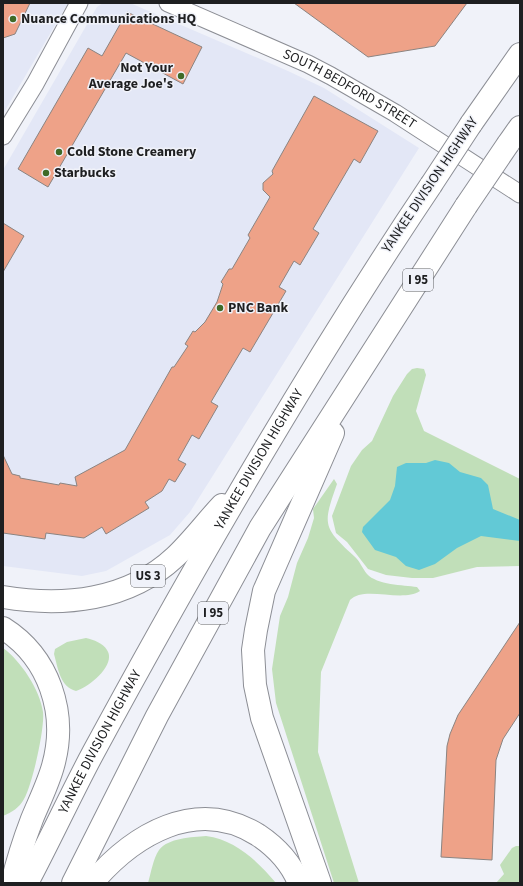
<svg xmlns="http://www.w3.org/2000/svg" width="523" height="886" viewBox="0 0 523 886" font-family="'Source Sans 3',sans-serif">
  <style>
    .built { fill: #e3e7f6 }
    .green { fill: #c1dfb9 }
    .water { fill: #62c9d6 }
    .building { fill: #eea288; stroke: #8b8481 }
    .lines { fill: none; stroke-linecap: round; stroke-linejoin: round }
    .secondary-casing { stroke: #8c8e95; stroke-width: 19 }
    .highway-casing { stroke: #8c8e95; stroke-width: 24 }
    .secondary { stroke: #fff; stroke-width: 17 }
    .highway { stroke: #fff; stroke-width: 22 }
    .highway-bridge-casing { stroke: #8c8e95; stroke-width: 24; stroke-linecap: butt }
    .highway-bridge { stroke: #fff; stroke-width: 22 }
    .poi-dot { fill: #3f6a27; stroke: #f0f2f9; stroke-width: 1.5 }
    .labels { text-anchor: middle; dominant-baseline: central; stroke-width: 3; stroke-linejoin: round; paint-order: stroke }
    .shield { fill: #f0f2f9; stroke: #5d5e62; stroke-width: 1 }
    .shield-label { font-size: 13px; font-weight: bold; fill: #1e1f21 }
    .poi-label { font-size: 14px; font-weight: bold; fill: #1e1f21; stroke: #f0f2f9; text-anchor: start }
    .street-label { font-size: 14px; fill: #1e1f21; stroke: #f0f2f9 }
  </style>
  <rect width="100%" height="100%" fill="#f0f2f9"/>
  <path class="built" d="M3 3H68L3 114Z
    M103 3H130L288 71 324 88 419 148 190 512 170 535 106 571 82 576 3 566V170L97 7Z"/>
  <path class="green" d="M417 368 424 369 426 375 416 411 424 431 520 479V566L477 567 433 578H412L386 575 368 569 347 542 336 533 332 516 351 466 362 450 372 441 393 396 407 374 412 369Z
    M334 479 337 484C323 524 322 527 354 556 360 561 362 568 367 574 377 585 403 585 417 587L420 591C401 603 364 585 350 600L321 672 318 752 359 883H334L276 703 272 669 280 616 288 597 297 563 308 538 314 518 313 509Z
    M86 638C94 640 103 643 107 650 117 665 88 688 76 691 60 687 58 668 54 654L55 649 67 642Z
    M3 648C21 661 40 690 43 712 45 728 32 786 24 799 19 808 12 812 3 816Z
    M206 836C236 840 257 861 276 883H148C151 873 153 859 159 850 168 838 192 837 206 836Z
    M516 846H520V883H496L504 874 500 865 512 848Z"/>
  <path class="water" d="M435 460 449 463 460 472 481 478 488 485 493 509 520 520V541L481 536 457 548 435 564 419 570 406 566 396 557 375 550 362 532 363 527 390 500 395 486 397 467 406 463H426Z"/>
  <path class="building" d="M3 3H30L15 34 3 38Z
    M294 3H467L435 46 368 57Z
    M127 12 202 47 183 84 126 53 48 187 18 169 88 48 102 56Z
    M314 96 378 131 360 163 354 159 313 229 319 233 300 265 294 261 279 287 286 291 250 352 243 348 211 402 218 406 199 439 192 435 178 460 186 464 175 482 169 479 162 491 145 502 149 508 106 534 102 527 84 538 46 533 45 539 3 533V455L12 474 20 476V478L59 485 60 483 77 486 75 477 125 450 172 367H174L188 346 185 344 193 331 195 332 205 322 217 302 223 284 221 282 229 269H232L250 238 248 235 270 197 263 190V183L273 174 272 171Z
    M3 223 24 236 3 272Z
    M520 622V713L503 739 496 760 492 860 441 857 447 746 450 734 458 715Z"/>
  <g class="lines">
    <defs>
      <g id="secondary">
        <path id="s1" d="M168 3 308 64 331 76 395 113 520 194"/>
        <path d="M3 136 35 84 79 3"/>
      </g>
      <g id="highway">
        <path d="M471 124 520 54"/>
        <path d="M508 144 520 127"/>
        <path d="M3 597C63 607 128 601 175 557 192 541 206 522 222 505"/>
        <path d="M3 628C49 657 68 713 53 766 48 784 39 802 32 819 24 840 17 862 12 883"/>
        <path id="s2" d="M27 883C50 840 70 796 93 753 198 559 308 368 431 185"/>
        <path d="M73 883 157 716 260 528 466 206"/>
        <path d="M92 883C133 835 196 796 258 835 276 847 291 863 299 883"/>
        <path d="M320 883 262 718 255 685 253 650 256 630 264 591 333 433"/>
      </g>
    </defs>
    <use href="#secondary" class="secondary-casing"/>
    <use href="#highway" class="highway-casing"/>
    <use href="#secondary" class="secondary"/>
    <use href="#highway" class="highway"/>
    <defs>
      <path id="highway-bridge" d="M431 185 471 124
        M466 206 508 144"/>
    </defs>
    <use href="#highway-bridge" class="highway-bridge-casing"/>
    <use href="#highway-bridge" class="highway-bridge"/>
  </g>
  <g class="poi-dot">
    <circle cx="13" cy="19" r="4"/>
    <circle cx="181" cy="76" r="4"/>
    <circle cx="59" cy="152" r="4"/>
    <circle cx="46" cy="173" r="4"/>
    <circle cx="220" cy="308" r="4"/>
  </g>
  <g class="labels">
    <g class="shield">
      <rect x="403" y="269" width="30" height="22" rx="3"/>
      <rect x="131" y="565" width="34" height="22" rx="3"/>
      <rect x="198" y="602" width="30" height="22" rx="3"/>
    </g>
    <g class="shield-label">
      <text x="418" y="280">I 95</text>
      <text x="148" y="576">US 3</text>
      <text x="213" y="613">I 95</text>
    </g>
    <g class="poi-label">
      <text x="21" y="19">Nuance Communications HQ</text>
      <text x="173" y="68" text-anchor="end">Not Your<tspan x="173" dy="16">Average Joe's</tspan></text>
      <text x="67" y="152">Cold Stone Creamery</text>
      <text x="54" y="173">Starbucks</text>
      <text x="228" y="308">PNC Bank</text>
    </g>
    <g class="street-label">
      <text stroke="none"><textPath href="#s1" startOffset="201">SOUTH BEDFORD STREET</textPath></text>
      <text transform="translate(430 185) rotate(-56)">YANKEE DIVISION HIGHWAY</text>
      <text stroke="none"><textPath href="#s2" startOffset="483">YANKEE DIVISION HIGHWAY</textPath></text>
      <text stroke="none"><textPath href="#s2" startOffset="159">YANKEE DIVISION HIGHWAY</textPath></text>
    </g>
  </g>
  <rect width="523" height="886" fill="none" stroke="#1e1f21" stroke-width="8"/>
</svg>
